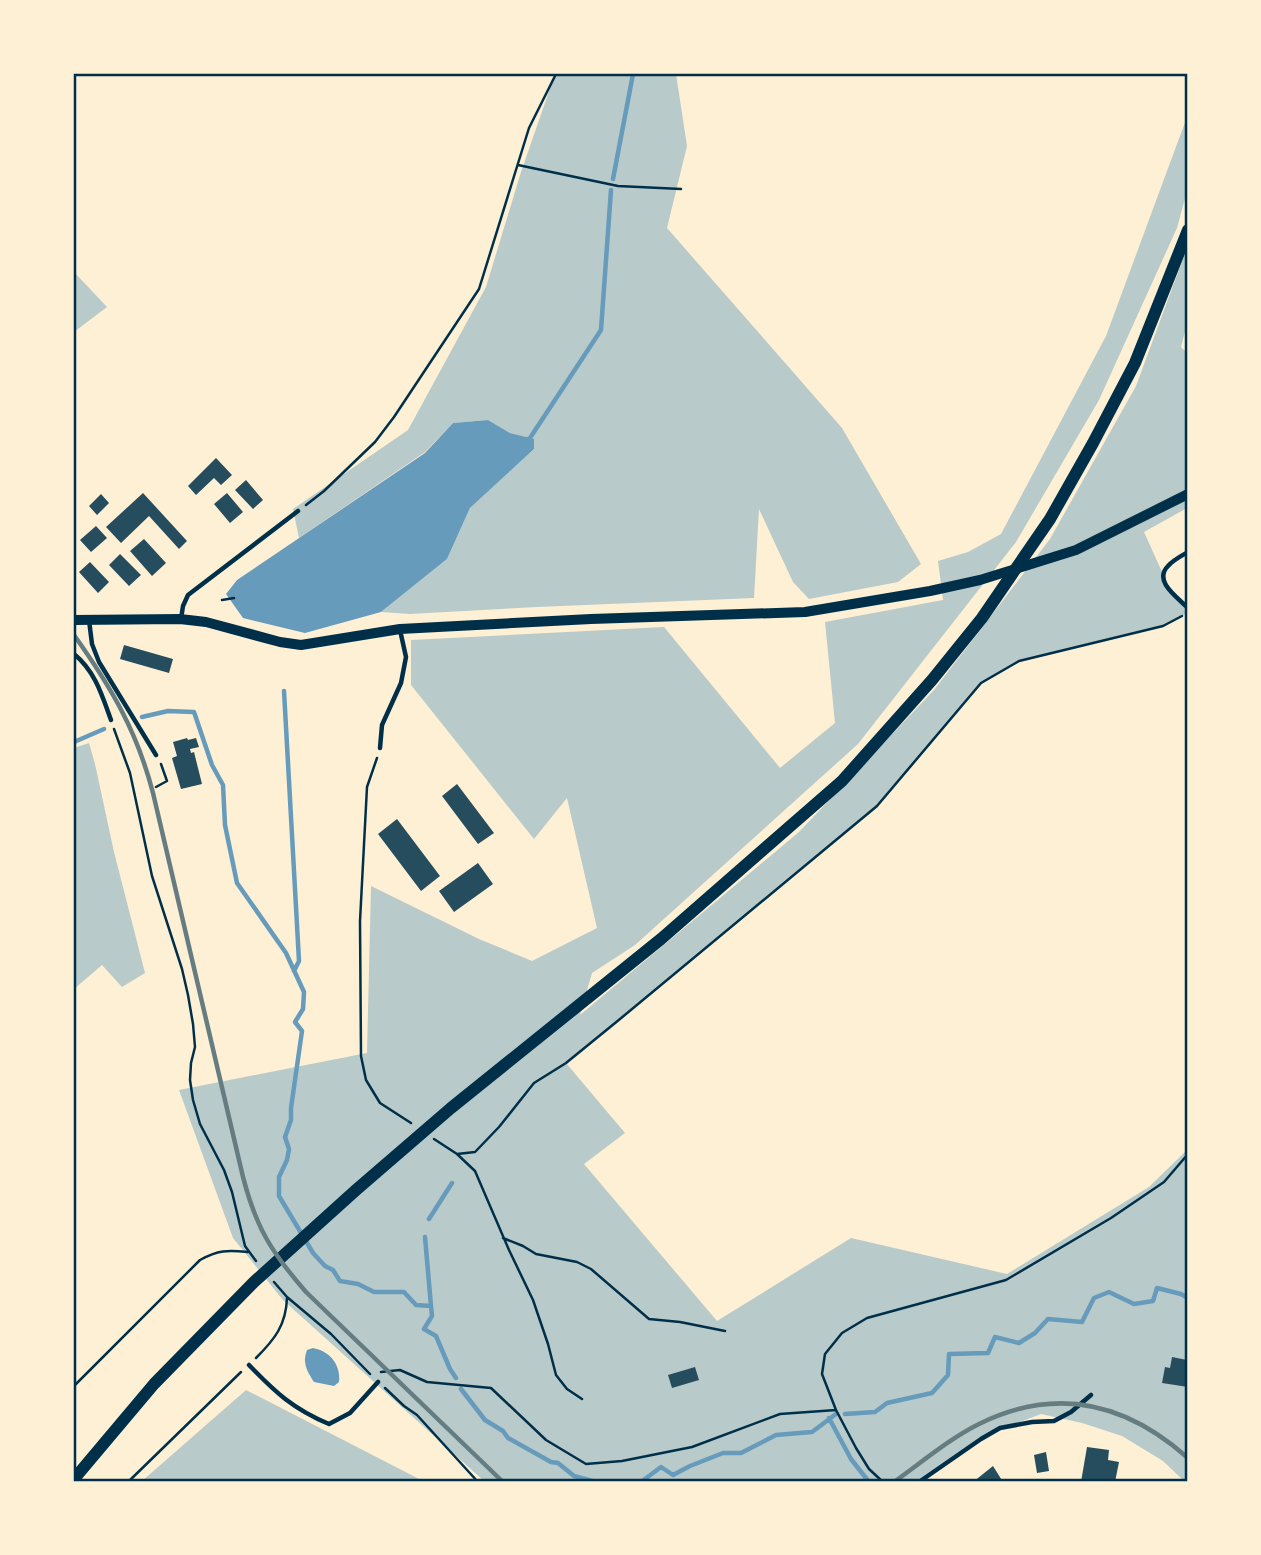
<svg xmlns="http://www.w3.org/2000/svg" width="1261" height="1555" viewBox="0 0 1261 1555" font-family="'IBM Plex Sans',sans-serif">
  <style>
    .green { fill: #b9caca }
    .water { fill: #669bbc }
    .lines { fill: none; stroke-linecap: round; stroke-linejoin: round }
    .stream { stroke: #669bbc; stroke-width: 4.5 }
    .building { fill: #264d5e }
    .path { stroke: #003049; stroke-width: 2.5 }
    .service { stroke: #003049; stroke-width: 4.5 }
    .tertiary { stroke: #003049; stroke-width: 10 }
    .secondary { stroke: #003049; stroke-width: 12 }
    .rail { stroke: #657d81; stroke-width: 4.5 }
    .neatline { fill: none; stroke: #003049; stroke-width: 2.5 }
  </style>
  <rect width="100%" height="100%" fill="#fdf0d5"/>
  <path class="green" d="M555 74H676L687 146 667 228 842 428 921 564 898 582 809 599 793 582 759 509 754 598 537 607 410 614 381 612 447 559 470 508 534 449 533 439 510 433 488 420 453 423 425 452 299 538 293 509 408 430 486 287 521 172Z
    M1187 117V191L1177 228 1099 400 1016 542 858 744 635 945 592 973 580 1015 799 832 934 690 1050 539 1136 386 1187 248V324L1181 347 1188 354 1187 508 1144 532 1163 574 1164 583 1187 608V613L1163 626 1019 661 981 683 877 806 566 1063 625 1133 584 1164 717 1321 851 1238 1007 1274 1149 1187 1187 1150V1481H1184L1163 1461 1122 1436 1082 1423 1041 1414 991 1433 921 1481H484L283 1300 233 1238 179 1090 367 1053 371 886 479 939 532 961 597 928 567 798 534 839 411 685V640L664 627 780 768 835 723 825 622 943 600 938 561 968 552 1001 534 1106 336Z
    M74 272 107 307 74 332Z
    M89 743 95 764 114 852 145 973 122 987 102 965 74 989V748Z
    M246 1390 423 1481H142Z"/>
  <path class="water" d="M488 420 510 433 534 439V449L470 508 447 559 381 612 305 633 243 618 226 594 237 580 425 453 453 423Z
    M313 1348C330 1351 341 1365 339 1382L334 1386 314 1382C307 1371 302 1363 307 1350Z"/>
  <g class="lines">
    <path class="stream" d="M613 179 633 74
      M525 441 530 438 601 330 611 190
      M284 691 299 961 294 971
      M142 717 168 711 194 712 212 765 223 785 225 825 237 883 286 953 304 992 303 1009 295 1022 302 1031 291 1108V1120L285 1137 289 1149 287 1160 279 1177V1196L313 1253 325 1266 333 1270 340 1281 358 1284 374 1292H404L416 1305 431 1306 432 1316 424 1329 436 1336 450 1369 456 1378
      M74 742 104 729
      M429 1219 452 1183
      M425 1237 431 1306
      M461 1389 485 1420 503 1431 508 1438 551 1462 558 1463 574 1476 596 1482
      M845 1414 875 1412 887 1403 932 1393 948 1375 949 1354 988 1353 995 1337 1019 1343 1035 1333 1048 1319 1082 1322 1094 1298 1109 1292 1134 1304 1153 1301 1157 1288 1181 1294 1188 1298
      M829 1418 851 1459 869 1482
      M641 1482 661 1467 673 1475 690 1466 723 1453H741L776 1435 812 1432 836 1414"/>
  </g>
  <path class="building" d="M216 458 232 475 221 485 214 478 196 495 188 486Z
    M246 480 263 500 253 509 235 490Z
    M143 493 187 541 179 549 149 516 121 543 106 527Z
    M227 493 243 512 230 523 214 504Z
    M101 494 109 503 97 515 89 506Z
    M96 526 107 538 91 552 80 540Z
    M144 539 166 563 152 576 130 551Z
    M120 554 141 575 129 586 109 565Z
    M90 562 109 582 98 593 79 572Z
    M124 645 173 659 169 673 120 659Z
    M187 738 188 740 196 738 199 747 190 749 191 753 194 752 202 784 181 789 172 758 177 756 173 742Z
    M457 784 494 833 478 844 442 796Z
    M397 819 440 876 421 891 378 834Z
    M478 863 493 884 454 912 439 891Z
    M1172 1357 1187 1360 1185 1370H1188V1387L1162 1383 1165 1367 1170 1368Z
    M695 1367 699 1380 672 1388 668 1375Z
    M1087 1447 1109 1450 1108 1460 1119 1462 1115 1482H1081Z
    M1046 1452 1049 1471 1037 1473 1034 1455Z
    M993 1466 1003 1482H973Z"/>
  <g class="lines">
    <path class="path" d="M518 165 618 186 681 189
      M306 505 324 491 375 442 394 417 479 289 529 128 556 74
      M222 600 234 598
      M114 729 130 773 152 876 182 969 188 995 193 1024 195 1047 191 1063 190 1080 193 1100 200 1124 224 1170 232 1192 245 1246 256 1261
      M377 758 367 787 360 921 361 1056 366 1080 380 1103 411 1123
      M156 787 167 781 161 764
      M434 1139 457 1154 475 1152 499 1127 534 1083 566 1063 620 1019 877 806 981 683 1019 661 1163 626 1182 616
      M457 1154 475 1171 509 1250 533 1300 548 1344 556 1375 567 1389 582 1399
      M503 1238 523 1246 536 1254 577 1262 591 1269 649 1319 680 1322 725 1331
      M274 1282 287 1297 331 1334 370 1374
      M256 1358C275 1339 286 1325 287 1298
      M381 1372 400 1370 427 1382 491 1388 546 1440 586 1464 622 1461 692 1447 780 1414 836 1410
      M74 1386 200 1260C218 1250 227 1250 248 1252
      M385 1388 404 1406 417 1415 478 1482
      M128 1482 241 1372
      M883 1482 869 1469 856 1448 836 1410 822 1374 825 1354 842 1333 867 1318 1006 1280 1111 1218 1164 1182 1188 1154"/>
    <path class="service" d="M1188 552C1181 556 1173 560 1168 566 1153 581 1177 597 1188 608
      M181 619 183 606 188 595 298 511
      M89 620 92 644 99 662 156 755
      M74 654C95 671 102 695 111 720
      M380 748 382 725 401 683 406 657 400 630
      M249 1365C275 1392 293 1409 329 1424L350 1413 378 1382
      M919 1482 981 1439 1000 1428 1032 1422 1054 1421 1071 1412 1091 1395"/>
    <path class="tertiary" d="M74 620 180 619 206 622 280 642 301 645 400 629 591 619 805 612 930 591 980 580 1076 550 1188 494"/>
    <path class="secondary" d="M74 1479 154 1384 254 1282 356 1190 451 1108 661 939 842 781 932 680 982 618 1006 583 1050 519 1093 443 1135 363 1188 230"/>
    <path class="rail" d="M74 635C111 687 137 731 153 793L243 1177C256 1228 272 1253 306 1292L503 1482
      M894 1482C922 1462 949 1439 979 1424 1056 1386 1125 1402 1188 1458"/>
  </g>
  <rect width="1261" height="1555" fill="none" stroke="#fdf0d5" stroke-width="150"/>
  <rect x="75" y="75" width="1111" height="1405" class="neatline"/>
</svg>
